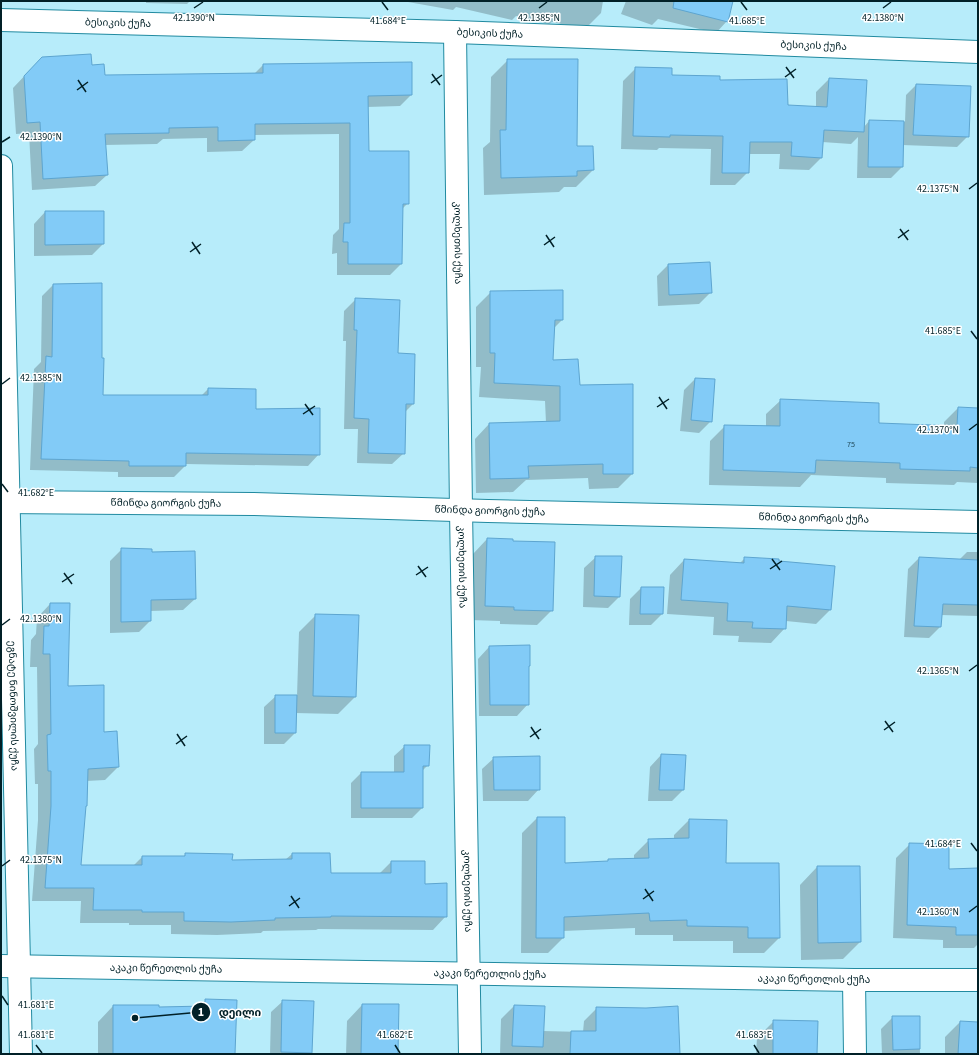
<svg xmlns="http://www.w3.org/2000/svg" width="979" height="1055" viewBox="0 0 979 1055" font-family="'Source Sans 3','Noto Sans Georgian',sans-serif">
  <style>
    .shadow { fill: #0003 }
    .building { fill: #82cbf7; stroke: #5da5d0 }
    .lines { fill: none; stroke-linecap: round; stroke-linejoin: round }
    .minor-casing { stroke: #218aa0; stroke-width: 24 }
    .tertiary-casing { stroke: #218aa0; stroke-width: 24 }
    .secondary-casing { stroke: #218aa0; stroke-width: 24 }
    .minor { stroke: #fff; stroke-width: 22 }
    .tertiary { stroke: #fff; stroke-width: 22 }
    .secondary { stroke: #fff; stroke-width: 22 }
    .ticks { fill: none; stroke: #012027; stroke-width: 1.5 }
    .labels { text-anchor: middle; dominant-baseline: central; stroke-width: 3; stroke-linejoin: round; paint-order: stroke }
    .number-label { font-size: 8px; fill: #214b5b }
    .street-label { font-size: 10px; fill: #012027; stroke: #fff }
    .ticks-label { font-size: 10px; text-anchor: middle; fill: #012027; stroke: #fff; stroke-width: 3; stroke-linejoin: round; paint-order: stroke }
    .leader { fill: none; stroke: #012027; stroke-width: 1.5 }
    .callout-dot { fill: #012027; stroke: #fff; stroke-width: 1.5 }
    .mark-label { font-size: 12px; text-anchor: middle; font-weight: bold; fill: #fff }
    .callout-label { font-size: 11px; text-anchor: middle; font-weight: bold; fill: #012027; stroke: #fff; stroke-width: 3; stroke-linejoin: round; paint-order: stroke }
  </style>
  <rect width="100%" height="100%" fill="#b7ecfa"/>
  <path class="shadow" d="M146 1H190L187 4 146 3Z
    M408 1H603L601 13 585 29 552 22 549 24 516 16 512 20 456 7 453 10 408 2Z
    M626 1H732L727 21 716 33 658 19 652 25 621 14Z
    M508 60 593 170 576 187H564L559 192 484 195 483 148 490 142 491 77Z
    M411 63V95L400 106 367 107 368 152 408 203 402 209 401 264 390 275H337V253L332 254 333 235 339 229V134L254 135V140L242 151 207 152V138L163 139 157 144 105 145 107 175 95 186 32 190 29 133 16 134 13 88 31 69 91 66 104 76 254 74 263 65Z
    M636 68 671 76 719 81 787 106 816 107V92L829 79 864 127 869 121 905 122 906 95 916 85 968 136 957 147 902 145V167L891 178H857L858 137 851 144 822 142 821 158 809 170 779 169 780 154H748V172L735 185H710L711 149 659 148 657 150 621 149 623 81Z
    M45 212 103 244 92 255 34 256V224Z
    M668 265 711 292 699 304 658 306 657 276Z
    M53 285 101 359 102 396H201L208 389 255 410 319 454 308 466 185 464V466L174 477H118V472L30 470 34 369 41 362 42 296Z
    M491 292 562 320 553 329 552 362 579 386 632 474 618 488 589 489 588 478 526 480 513 492 476 493 475 439 489 424 546 423 545 401 479 397 481 367H476V307Z
    M355 300 397 354 413 404 405 412 404 453 392 464 357 463 358 429H344L346 341H343L344 311Z
    M695 379 711 421 699 433 680 431 684 390Z
    M781 400 878 424 944 426V422L958 408 978 409V483L957 482 954 485 886 483V478L811 475 800 487 709 485 710 441 725 426 766 427V414Z
    M487 539 512 542 552 610 537 625 500 624V621L470 620 473 554Z
    M122 549 151 553 195 599 183 610 150 611V621L139 632 110 633V561Z
    M967 552H978V616L941 615 940 627 929 638 904 637 908 569 919 558 959 560Z
    M596 557 619 597 608 608 583 607 584 568Z
    M745 558 778 562 830 610 816 624 786 621 785 628 771 643 738 642 739 636 713 635 714 617 667 614 670 575 684 560 739 564Z
    M641 588 662 614 651 625H629L630 599Z
    M50 604 67 687 103 733 118 767 105 780 86 781V806L85 807 80 866H133L142 857H183L186 854 231 861 285 860 292 854H329L330 874H379L391 862 424 885 446 916 433 930 318 929 316 930 263 931 261 933 217 935 171 934V925H129V923H80L81 901H32L38 820V784H35L34 749 38 744 37 667H30L31 640 36 634 37 618Z
    M316 615 355 697 338 714 295 713V733L284 744H264V707L276 696H297L299 632Z
    M489 647 528 667V704L517 716H479L478 659Z
    M405 746 428 765 422 771V808L412 818H351V783L361 773H394V756Z
    M661 755 683 790 672 801H648L650 767Z
    M494 758 539 789 528 801H483L482 769Z
    M537 818 564 864 607 862 609 860H634V855L649 840 674 839V835L689 820 725 864 779 938 764 953H733V941H673V935H635V928L563 931V938L548 953H521L522 833Z
    M910 844 948 870 978 869V944L974 948H943V940L893 938 896 858Z
    M817 867 860 942 843 959 801 960 800 885Z
    M206 1000 234 1054H98V1022L113 1006 158 1008 198 1007Z
    M283 1001 311 1052 309 1054H270L271 1012Z
    M362 1005 397 1054H346L347 1021Z
    M514 1006 543 1031 583 1032 584 1021 597 1008 679 1054H500L501 1019Z
    M893 1017H919L920 1054H882L881 1029Z
    M774 1021 816 1054H756L757 1038Z
    M960 1022 978 1023V1054H945V1037Z"/>
  <path class="building" d="M674 1H733L728 22 673 8Z
    M91 54 92 65 104 64 105 75 263 73V64L412 62V95L368 96 369 151H409V204H403L402 264H348V242H343L344 223H350V123L255 124V140L218 141V127L169 128V133L105 134 108 175 43 179 40 122 27 123 24 76 42 57Z
    M507 59H578L577 146H593L594 170 577 171V176L501 178 500 130H506Z
    M635 67 672 68V75L720 76V80L787 79 788 105 827 107 829 78 867 80 864 132 824 130 822 158 791 156 792 142H750L749 173H722L723 136 670 135V137L633 136Z
    M916 84 971 86 969 137 913 135Z
    M869 120 904 121 903 167H868Z
    M45 211H104V244L45 245Z
    M710 262 712 293 669 295 668 264Z
    M102 283V358H104L103 395H208V388L256 389V409L320 408V455L186 453V466H129V461L41 459 46 356 52 357 53 284Z
    M563 290V320H555L553 360 578 359 580 385 633 384V474H603V464L528 466 529 478 490 479 489 423 560 421V386L494 383 495 353H490V291Z
    M355 298 400 300 398 353 415 354 414 404H406L405 454 368 453 369 419 354 418 357 330H354Z
    M695 378 715 379 712 422 691 420Z
    M780 399 879 403V423L957 426 958 407 978 408V468L970 467V471L900 469V463L816 460 815 473 723 470 724 425 780 426Z
    M487 538 513 539V541L555 542 553 611 514 610V607L485 606Z
    M121 548 152 549V552L195 551 196 599 151 600V621L121 622Z
    M595 556H622L620 597 594 596Z
    M744 557 779 559V561L835 566 831 610 787 606 786 629 752 628 753 622 727 621 728 603 681 600 684 559 744 563Z
    M919 557 978 560V605L943 604 941 627 914 626Z
    M641 587H664L663 614H640Z
    M50 603H70L68 686 104 685V732L117 731 119 767 88 769 87 806H86L81 865H142V856H185V853L233 854 232 860 292 859V853H330L331 873H391V861H425V884L447 883V917L331 916V917L275 918V920L231 922 184 921V912H142V910H93L94 888H45L51 806V771H48L47 735 51 734 50 654H43L44 626H49Z
    M315 614 359 615 356 697 313 696Z
    M530 645V666H529V705H490L489 646Z
    M275 695H297L296 733H275Z
    M404 745H430L429 766H423V808H361V772H404Z
    M661 754 686 755 684 790H659Z
    M540 756V790H494L493 757Z
    M537 817H565V863L608 861V859L649 858 648 839 689 838V819L727 820 726 863H779L780 938H748V927L687 926V920L650 921 649 913 564 917V938H536Z
    M909 843 949 844V869L978 868V935H956V927L907 925Z
    M817 866H860L861 942 818 943Z
    M205 999 237 1000 235 1054H113V1005H159V1007L205 1006Z
    M282 1000 314 1001 312 1053 281 1052Z
    M362 1004H399L398 1054H361Z
    M514 1005 545 1006 543 1047 512 1046Z
    M678 1006 680 1054H570L571 1031H596V1007L646 1008Z
    M892 1016H920V1049L893 1050Z
    M773 1020 818 1021 817 1054H773Z
    M960 1021 978 1022V1054H958Z"/>
  <g class="lines">
    <defs>
      <g id="minor">
        <path id="s1" d="M1 20 455 32 978 52"/>
        <path id="s2" d="M455 32 461 510 470 1054"/>
        <path d="M854 980 855 1054"/>
      </g>
      <g id="tertiary">
        <path id="s3" d="M1 166 21 1054"/>
      </g>
      <g id="secondary">
        <path id="s4" d="M1 502 252 504 488 511 978 522"/>
        <path id="s5" d="M1 966 854 980H978"/>
      </g>
    </defs>
    <use href="#minor" class="minor-casing"/>
    <use href="#tertiary" class="tertiary-casing"/>
    <use href="#secondary" class="secondary-casing"/>
    <use href="#minor" class="minor"/>
    <use href="#tertiary" class="tertiary"/>
    <use href="#secondary" class="secondary"/>
  </g>
  <path class="ticks" d="M382 2 388 10M741 2 747 10M194 8 203 2M539 8 547 2M883 8 891 2M786 67 794 78M432 74 440 85M785 77 796 69M78 80 86 92M431 83 442 75M77 90 88 82M2 142 10 137M969 189 977 183M900 229 908 240M546 235 554 247M898 238 909 230M192 242 200 254M544 245 555 237M190 252 201 244M971 331 977 339M2 384 10 378M659 397 667 409M305 404 313 415M657 407 669 399M303 414 315 406M969 430 977 424M2 484 8 492M772 559 780 570M418 566 426 577M770 569 782 561M64 573 72 584M416 575 428 567M62 582 74 574M2 625 10 619M969 671 977 665M885 721 893 732M531 727 539 739M884 730 895 722M177 734 185 746M530 737 541 729M176 744 187 736M971 843 977 851M2 866 10 860M645 889 653 901M291 896 299 908M643 899 654 891M289 906 300 898M969 912 977 906M2 996 8 1005M36 1045 42 1053M395 1045 400 1053M754 1045 759 1053"/>
  <g class="labels">
    <g class="number-label">
      <text x="851" y="444">75</text>
    </g>
    <g class="street-label">
      <text stroke="none"><textPath href="#s1" startOffset="117">ბესიკის ქუჩა</textPath></text>
      <text stroke="none"><textPath href="#s1" startOffset="489">ბესიკის ქუჩა</textPath></text>
      <text stroke="none"><textPath href="#s1" startOffset="813">ბესიკის ქუჩა</textPath></text>
      <text stroke="none"><textPath href="#s2" startOffset="211">კოლხეთის ქუჩა</textPath></text>
      <text stroke="none"><textPath href="#s4" startOffset="165">წმინდა გიორგის ქუჩა</textPath></text>
      <text stroke="none"><textPath href="#s4" startOffset="489">წმინდა გიორგის ქუჩა</textPath></text>
      <text stroke="none"><textPath href="#s4" startOffset="813">წმინდა გიორგის ქუჩა</textPath></text>
      <text stroke="none"><textPath href="#s2" startOffset="535">კოლხეთის ქუჩა</textPath></text>
      <text stroke="none"><textPath href="#s3" startOffset="540">ეგნატე ნინოშვილის ქუჩა</textPath></text>
      <text stroke="none"><textPath href="#s2" startOffset="859">კოლხეთის ქუჩა</textPath></text>
      <text stroke="none"><textPath href="#s5" startOffset="165">აკაკი წერეთლის ქუჩა</textPath></text>
      <text stroke="none"><textPath href="#s5" startOffset="489">აკაკი წერეთლის ქუჩა</textPath></text>
      <text stroke="none"><textPath href="#s5" startOffset="813">აკაკი წერეთლის ქუჩა</textPath></text>
    </g>
  </g>
  <g class="ticks-label">
    <text x="539" y="21">42.1385°N</text>
    <text x="194" y="21">42.1390°N</text>
    <text x="883" y="21">42.1380°N</text>
    <text x="388" y="24">41.684°E</text>
    <text x="747" y="24">41.685°E</text>
    <text x="41" y="140">42.1390°N</text>
    <text x="938" y="192">42.1375°N</text>
    <text x="943" y="334">41.685°E</text>
    <text x="41" y="381">42.1385°N</text>
    <text x="938" y="433">42.1370°N</text>
    <text x="36" y="496">41.682°E</text>
    <text x="41" y="622">42.1380°N</text>
    <text x="938" y="674">42.1365°N</text>
    <text x="943" y="847">41.684°E</text>
    <text x="41" y="863">42.1375°N</text>
    <text x="938" y="915">42.1360°N</text>
    <text x="36" y="1008">41.681°E</text>
    <text x="36" y="1038">41.681°E</text>
    <text x="395" y="1038">41.682°E</text>
    <text x="754" y="1038">41.683°E</text>
  </g>
  <path class="leader" d="M135 1018L201 1012"/>
  <g class="callout-dot">
    <circle cx="135" cy="1018" r="4"/>
    <circle cx="201" cy="1012" r="10"/>
  </g>
  <g class="mark-label">
    <text x="201" y="1016">1</text>
  </g>
  <g class="callout-label">
    <text x="240" y="1016">დეილი</text>
  </g>
  <rect width="979" height="1055" fill="none" stroke="#012027" stroke-width="4"/>
</svg>
